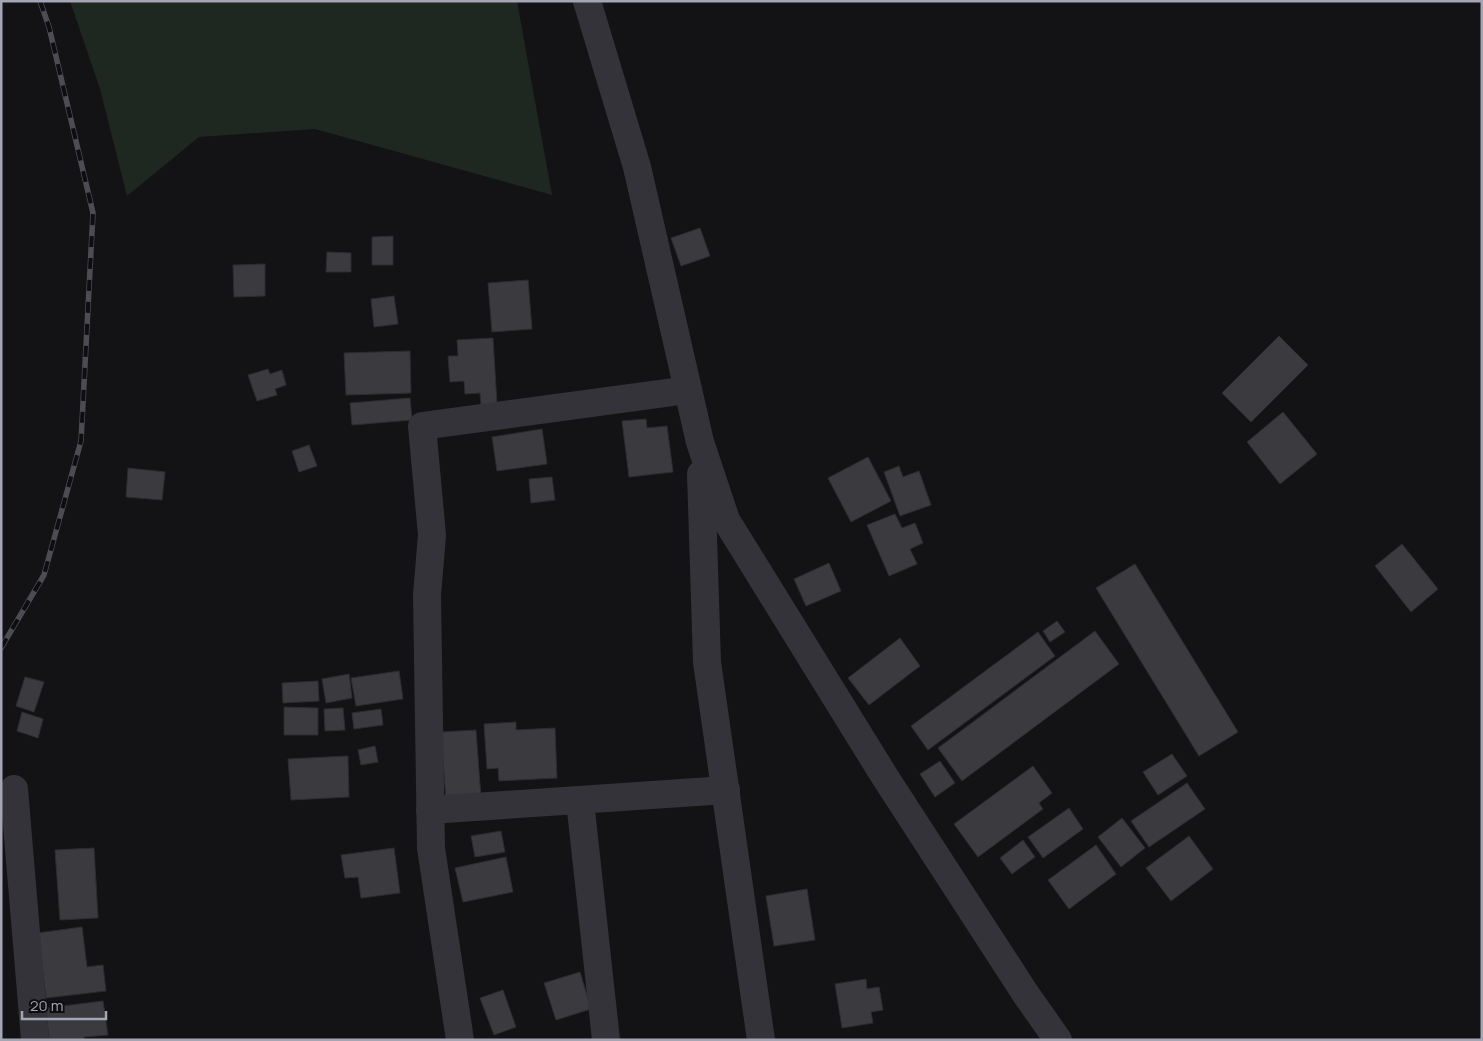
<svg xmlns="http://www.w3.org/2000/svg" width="1483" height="1041" viewBox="0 0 1483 1041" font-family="Manrope,sans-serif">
	<rect width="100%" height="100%" fill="#131214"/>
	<!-- green -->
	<polygon fill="#1f2721" points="70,1 517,1 552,195 315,129 199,137 127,196 100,89"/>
	<!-- building -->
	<g fill="#3a3a3f" stroke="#2d2c30">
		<polygon points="700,228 710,256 681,266 671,238"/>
		<polygon points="393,236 393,265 372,265 372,237"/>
		<polygon points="327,252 351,253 351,272 326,272"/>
		<polygon points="265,264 265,296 234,297 233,265"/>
		<polygon points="528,280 532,329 492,332 488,283"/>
		<polygon points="394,296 398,324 374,327 371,299"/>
		<polygon points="1279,336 1308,365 1251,422 1222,393"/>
		<polygon points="493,338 497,404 481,405 480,393 465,394 464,381 450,382 448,356 458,356 457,340"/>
		<polygon points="410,351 411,393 346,395 344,353"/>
		<polygon points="268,369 270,374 282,370 286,385 275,389 277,395 257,401 248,375"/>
		<polygon points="410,398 412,420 352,425 350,403"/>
		<polygon points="1283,412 1317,454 1280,484 1247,442"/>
		<polygon points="646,419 647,428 667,426 673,472 629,477 622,421"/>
		<polygon points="542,429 547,464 497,471 492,437"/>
		<polygon points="309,445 317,466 299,472 292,451"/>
		<polygon points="868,457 891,501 851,522 828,478"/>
		<polygon points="899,466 903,477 919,471 931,505 900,516 884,472"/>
		<polygon points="128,468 165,472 162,500 126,497"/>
		<polygon points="552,477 555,500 531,503 529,479"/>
		<polygon points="895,514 902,528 915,523 923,543 910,549 917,564 889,576 867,525"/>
		<polygon points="1402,544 1438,589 1411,612 1375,566"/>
		<polygon points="829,563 841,591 806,606 794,579"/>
		<polygon points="1135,564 1238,732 1199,756 1096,588"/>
		<polygon points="1057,621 1065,632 1050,642 1043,631"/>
		<polygon points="1095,631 1119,664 962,781 938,748"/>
		<polygon points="1038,632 1055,656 928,750 911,726"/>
		<polygon points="900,638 920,666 869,705 848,678"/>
		<polygon points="399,671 403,699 356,706 351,678"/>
		<polygon points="349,674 352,698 326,703 322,679"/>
		<polygon points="25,677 44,682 34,712 16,706"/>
		<polygon points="318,681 319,701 283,703 282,683"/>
		<polygon points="284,707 318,708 318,735 284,735"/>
		<polygon points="343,708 345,730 325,731 324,709"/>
		<polygon points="381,709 383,725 354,729 352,713"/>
		<polygon points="22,712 43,719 38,738 17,731"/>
		<polygon points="516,722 516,730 555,728 557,778 499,781 498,768 487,769 484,724"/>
		<polygon points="476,730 481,798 446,801 441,732"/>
		<polygon points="375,746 378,762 361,765 358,750"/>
		<polygon points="1172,754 1187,776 1158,795 1143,772"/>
		<polygon points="348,756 349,797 291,800 288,759"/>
		<polygon points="940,761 955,783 935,797 920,774"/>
		<polygon points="1033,766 1052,793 1039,803 1043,809 978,857 954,824"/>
		<polygon points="1187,783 1205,809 1149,847 1131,821"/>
		<polygon points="1069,808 1083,829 1043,858 1028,837"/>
		<polygon points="1122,818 1145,848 1121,867 1098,837"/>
		<polygon points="501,831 505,852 475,857 471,836"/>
		<polygon points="1189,836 1213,869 1171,901 1146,868"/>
		<polygon points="1023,840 1035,857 1012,874 1000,858"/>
		<polygon points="1096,845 1116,874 1069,909 1048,880"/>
		<polygon points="94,848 98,918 60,920 55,850"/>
		<polygon points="394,848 400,893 361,898 358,877 345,878 341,855"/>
		<polygon points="506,857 513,892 463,902 455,868"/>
		<polygon points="807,889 815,940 774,946 766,896"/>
		<polygon points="82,927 87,967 103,965 106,991 46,998 38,933"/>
		<polygon points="580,972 591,1009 556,1020 544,983"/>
		<polygon points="866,979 867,989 879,987 883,1010 871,1012 873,1023 842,1028 835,984"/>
		<polygon points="503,990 516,1027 494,1035 480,998"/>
		<polygon points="103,1001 108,1035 84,1037 84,1040 49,1040 46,1008"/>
	</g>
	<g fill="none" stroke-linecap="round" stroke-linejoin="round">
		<!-- minor -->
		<g stroke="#343339" stroke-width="28">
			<polyline points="587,1 637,167 700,442 726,520 885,777 1025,993 1058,1040"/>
			<polyline points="701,474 707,662 761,1040"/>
			<polyline points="14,789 35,1040"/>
			<polyline points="580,801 606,1040"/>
			<polyline points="430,810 726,790"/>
			<polyline points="460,1040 431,848 427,595 432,535 422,426 688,390"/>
		</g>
		<!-- rail casing -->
		<g stroke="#4c4d54" stroke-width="5.5">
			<polyline id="rail" points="1,648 44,575 81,441 93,213 49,27 40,1"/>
		</g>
		<!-- rail -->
		<use href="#rail" stroke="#0e0d0f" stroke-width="4" stroke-dasharray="11" stroke-linecap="butt"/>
	</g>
	<!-- border -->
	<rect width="1483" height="1041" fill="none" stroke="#a4a6b5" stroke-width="5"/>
	<!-- scale -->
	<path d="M22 1011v8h84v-8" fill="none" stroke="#a4a6b5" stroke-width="2.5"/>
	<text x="30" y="1011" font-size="15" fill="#a4a6b5" stroke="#0e0d0f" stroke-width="4" paint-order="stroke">20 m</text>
</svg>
